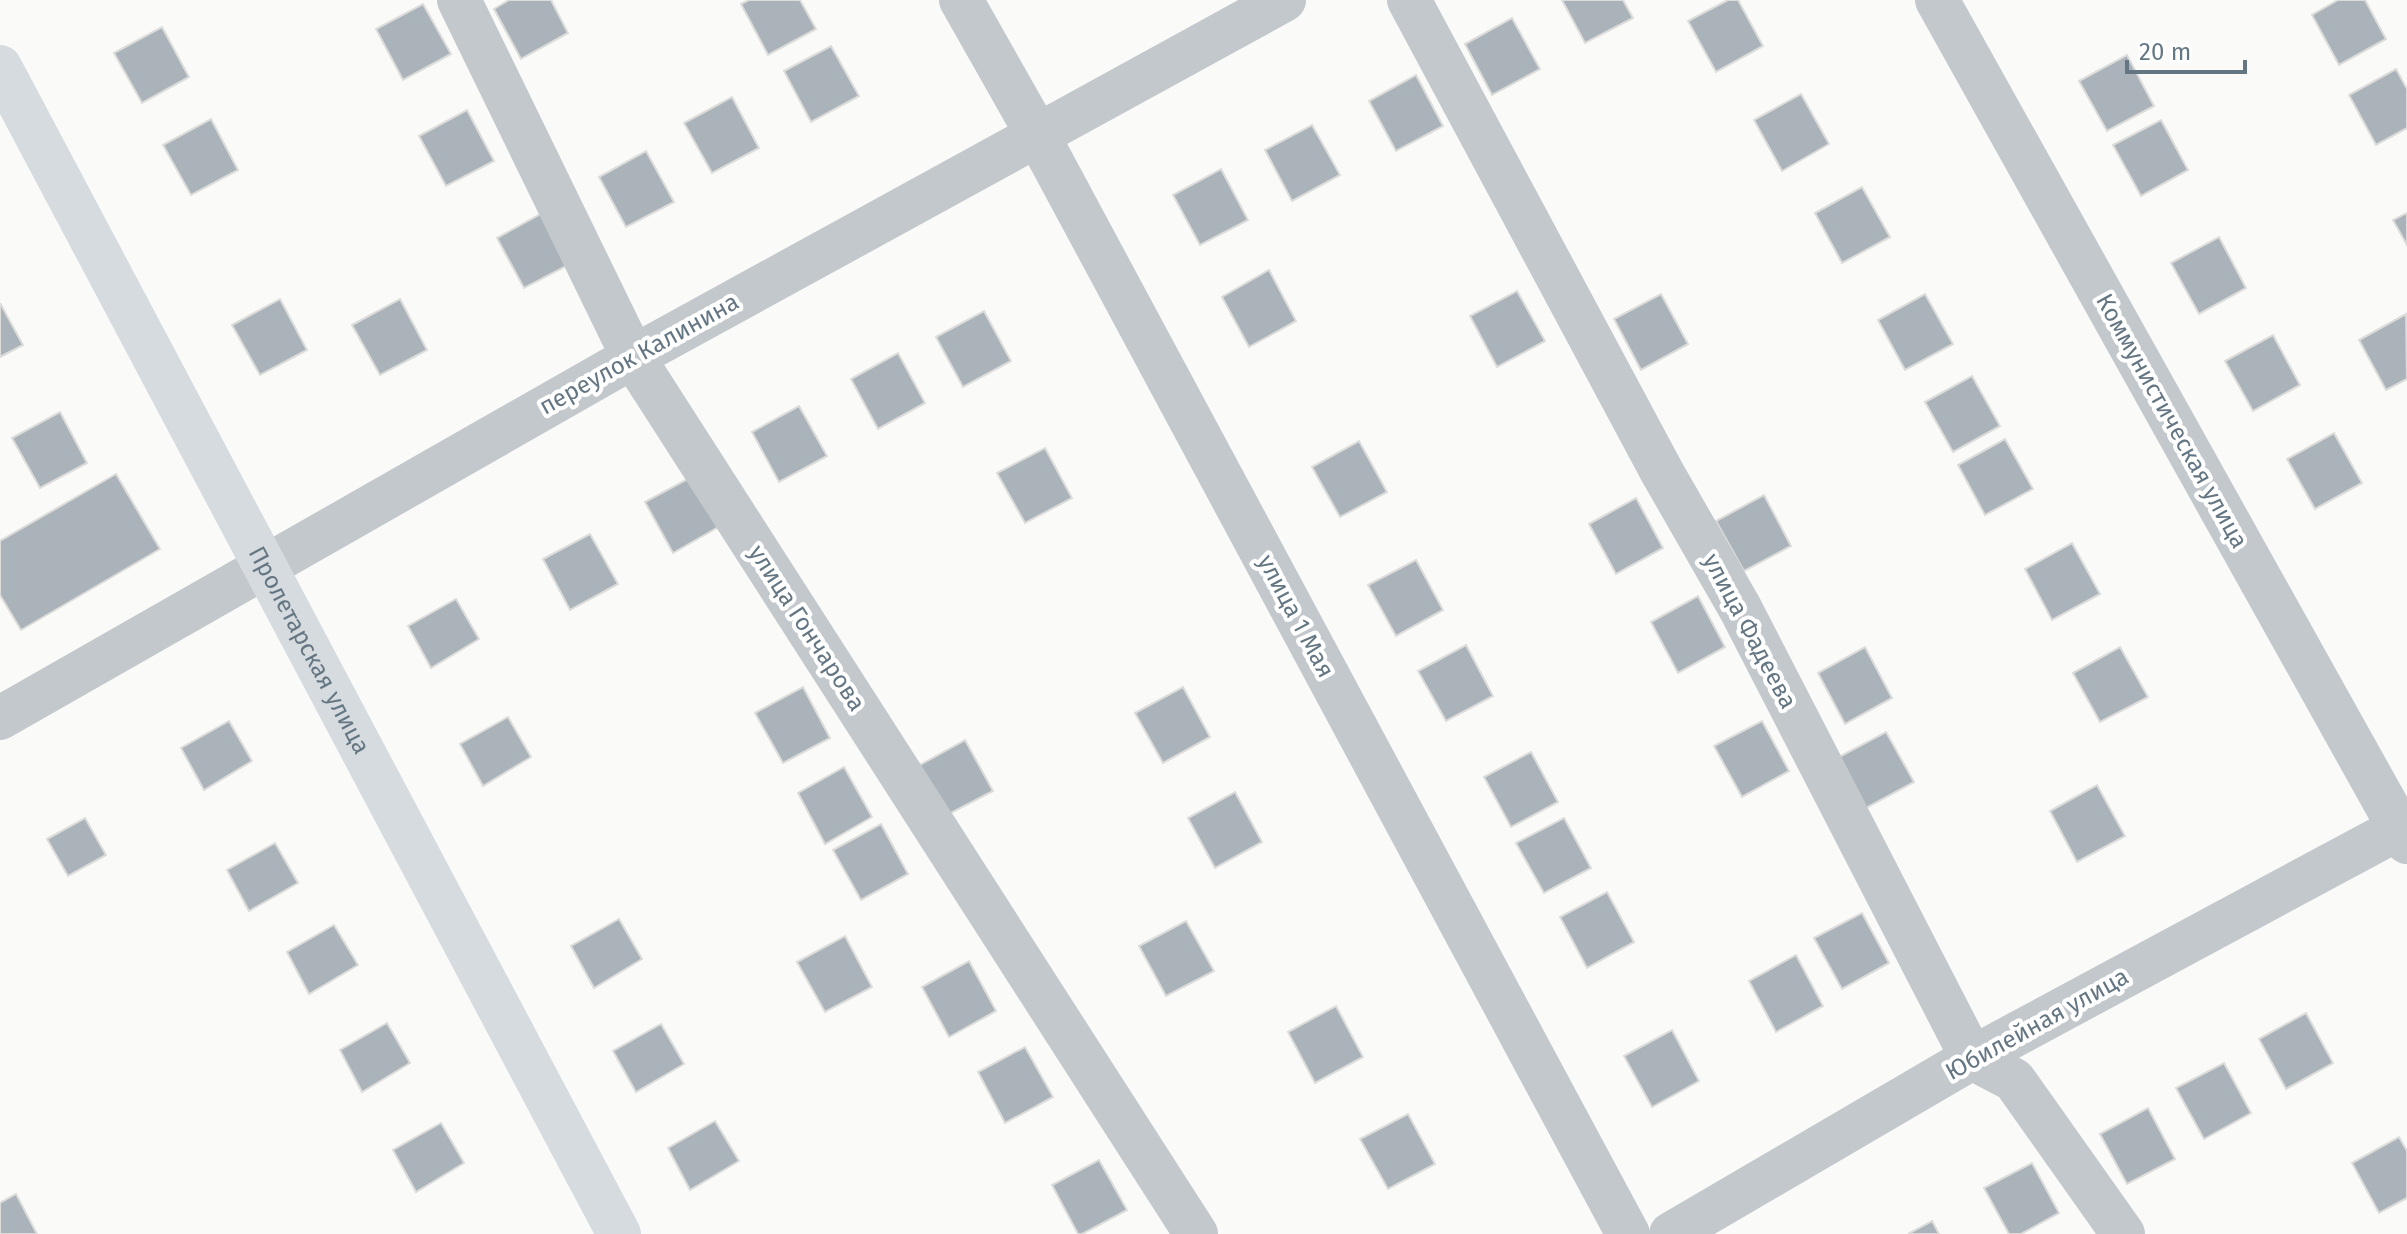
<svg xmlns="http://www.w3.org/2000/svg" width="2407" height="1234" viewBox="0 0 2407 1234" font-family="'Fira Sans',sans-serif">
	<rect width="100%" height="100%" fill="#fafaf8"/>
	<!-- building -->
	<g fill="#aab3b9" stroke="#dcdcda" stroke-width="2">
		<polygon points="509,0 551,0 568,33 521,59 494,9"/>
		<polygon points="749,0 800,0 816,29 768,55 741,4"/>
		<polygon points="1562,0 1623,0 1633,18 1585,43"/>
		<polygon points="1728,0 1738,0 1763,46 1716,72 1688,21"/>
		<polygon points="2338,0 2365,0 2386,39 2339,65 2312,15"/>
		<polygon points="423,4 451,54 403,80 376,29"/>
		<polygon points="1512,18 1540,69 1492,95 1465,44"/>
		<polygon points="162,27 189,77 142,103 114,53"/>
		<polygon points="831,46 859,96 811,122 784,71"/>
		<polygon points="2127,55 2154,106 2107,131 2079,81"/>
		<polygon points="2396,69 2407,89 2407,128 2376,145 2349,95"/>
		<polygon points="1416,75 1443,126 1396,151 1369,101"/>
		<polygon points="1801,94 1829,144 1782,171 1754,120"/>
		<polygon points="732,97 759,148 712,173 684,123"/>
		<polygon points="467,110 494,161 446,186 419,136"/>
		<polygon points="211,119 238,170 191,195 163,145"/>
		<polygon points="2161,120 2188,170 2141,196 2113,145"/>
		<polygon points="1312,125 1340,175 1292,201 1265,150"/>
		<polygon points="646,151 674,202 626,227 599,177"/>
		<polygon points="1221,169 1248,220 1200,245 1173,195"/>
		<polygon points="1862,187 1890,237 1842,263 1815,213"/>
		<polygon points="544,212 572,263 524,288 497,238"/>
		<polygon points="2407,213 2407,245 2393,220"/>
		<polygon points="2219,237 2246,288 2199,314 2171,263"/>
		<polygon points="1269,270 1296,321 1249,347 1222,297"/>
		<polygon points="1517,291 1545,341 1497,367 1470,316"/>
		<polygon points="1661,294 1688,344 1641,370 1614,319"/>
		<polygon points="1925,294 1953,344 1905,370 1878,320"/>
		<polygon points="280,299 307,350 260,375 232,325"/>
		<polygon points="400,299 427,350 380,375 352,325"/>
		<polygon points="0,303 23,345 0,357"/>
		<polygon points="984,311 1011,361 963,387 936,337"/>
		<polygon points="2406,314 2407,379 2386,390 2359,340"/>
		<polygon points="2273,335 2300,385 2253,411 2225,361"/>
		<polygon points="898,353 925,403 878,429 851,379"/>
		<polygon points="1972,376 2000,426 1953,452 1925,402"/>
		<polygon points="799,406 827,456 779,482 752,432"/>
		<polygon points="60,412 87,463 40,488 12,438"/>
		<polygon points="2334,433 2362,483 2315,509 2287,459"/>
		<polygon points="2005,439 2033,489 1985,515 1958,465"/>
		<polygon points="1359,441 1387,492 1340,517 1312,467"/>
		<polygon points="1045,448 1072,498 1025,523 997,473"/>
		<polygon points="116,474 160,549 21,630 0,595 0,541"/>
		<polygon points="693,476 720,526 673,553 645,502"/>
		<polygon points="1764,495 1791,546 1744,571 1716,521"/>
		<polygon points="1636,498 1663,548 1616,574 1589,524"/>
		<polygon points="590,534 618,584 570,610 543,559"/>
		<polygon points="2072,543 2100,594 2052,620 2025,569"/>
		<polygon points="1416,560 1443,610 1396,636 1368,585"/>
		<polygon points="1698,596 1725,647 1678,673 1651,622"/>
		<polygon points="456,599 479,639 431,668 408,626"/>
		<polygon points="1466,645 1493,696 1446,721 1418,671"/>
		<polygon points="1865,647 1892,698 1845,724 1818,673"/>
		<polygon points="2120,647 2148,697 2100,722 2073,673"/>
		<polygon points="803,687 830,738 783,763 755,713"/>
		<polygon points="1183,687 1210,737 1163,763 1135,713"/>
		<polygon points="508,717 531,757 483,786 460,744"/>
		<polygon points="229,721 252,761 204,790 181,748"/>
		<polygon points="1762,721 1789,771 1742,797 1714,746"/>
		<polygon points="1886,732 1914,782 1866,808 1839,757"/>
		<polygon points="965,740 993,791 945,816 918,766"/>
		<polygon points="1531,752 1558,802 1511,827 1484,777"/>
		<polygon points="844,767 872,817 825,844 798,793"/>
		<polygon points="2097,785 2125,836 2077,862 2050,811"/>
		<polygon points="1235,792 1262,842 1215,868 1188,818"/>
		<polygon points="85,818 106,855 68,876 47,839"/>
		<polygon points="1564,818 1591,868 1544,893 1516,843"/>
		<polygon points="881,824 908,874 861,900 833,850"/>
		<polygon points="275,843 298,883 249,911 227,870"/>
		<polygon points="1607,892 1634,942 1587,968 1560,917"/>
		<polygon points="1862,913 1889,963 1842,989 1814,938"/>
		<polygon points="619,919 642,959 594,988 571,946"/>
		<polygon points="1186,921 1214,971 1166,996 1139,946"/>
		<polygon points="334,925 358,965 309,994 287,952"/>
		<polygon points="845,936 872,987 825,1012 797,962"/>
		<polygon points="1796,955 1823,1006 1776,1032 1749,981"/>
		<polygon points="969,961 996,1011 949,1037 922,987"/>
		<polygon points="1336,1006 1363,1057 1315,1083 1288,1032"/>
		<polygon points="2306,1013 2333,1063 2286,1089 2259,1039"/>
		<polygon points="387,1023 410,1063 362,1092 340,1050"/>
		<polygon points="661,1024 684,1064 636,1092 613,1051"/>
		<polygon points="1672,1030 1699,1081 1652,1107 1624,1056"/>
		<polygon points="1025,1047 1053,1097 1005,1123 978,1072"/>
		<polygon points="2224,1063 2251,1113 2204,1139 2176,1088"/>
		<polygon points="2148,1108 2175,1159 2127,1184 2100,1134"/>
		<polygon points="1408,1114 1435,1164 1388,1189 1360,1139"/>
		<polygon points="715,1121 739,1161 690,1190 668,1148"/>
		<polygon points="441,1123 464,1163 416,1192 393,1150"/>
		<polygon points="2399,1137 2407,1151 2407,1198 2379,1213 2352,1163"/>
		<polygon points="1099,1160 1127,1210 1082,1234 1078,1234 1052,1185"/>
		<polygon points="2032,1163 2059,1213 2021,1234 2009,1234 1984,1188"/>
		<polygon points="16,1194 37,1234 0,1234 0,1203"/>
		<polygon points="1932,1221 1939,1234 1908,1234"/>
	</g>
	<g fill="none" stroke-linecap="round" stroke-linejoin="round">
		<!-- minor -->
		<g stroke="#c3c8cc" stroke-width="44">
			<polyline points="459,0 633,357 1196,1234"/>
			<polyline points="961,0 1038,136 1628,1234"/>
			<polyline points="1409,0 1662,472 1740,608 1972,1058 2014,1080 2123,1234"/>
			<polyline points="1937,0 2407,842"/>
			<polyline points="0,718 633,357 1284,0"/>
			<polyline points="1671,1234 1972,1058 2407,824"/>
		</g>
		<!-- secondary -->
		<path stroke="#d6dbdf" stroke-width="44" id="s1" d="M0,67L619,1234"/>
	</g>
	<g text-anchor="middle" stroke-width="8" stroke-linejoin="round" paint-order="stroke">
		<!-- street labels -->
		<g font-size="24" fill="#657683" stroke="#fff">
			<text transform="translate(639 354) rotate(-29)" y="8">переулок Калинина</text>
			<text transform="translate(2172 421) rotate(61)" y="8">Коммунистическая улица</text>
			<text transform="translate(1296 616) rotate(62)" y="8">улица 1 Мая</text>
			<text transform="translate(807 628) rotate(57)" y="8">улица Гончарова</text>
			<text transform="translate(1750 631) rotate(62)" y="8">улица Фадеева</text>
			<text dy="8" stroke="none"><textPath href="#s1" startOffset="660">Пролетарская улица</textPath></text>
			<text transform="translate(2037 1024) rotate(-29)" y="8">Юбилейная улица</text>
		</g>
	</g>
	<!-- scale -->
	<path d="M2127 60v12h118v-12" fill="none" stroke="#657683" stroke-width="4"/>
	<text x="2139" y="60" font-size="24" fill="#657683" stroke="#ffffff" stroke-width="6" paint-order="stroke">20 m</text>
</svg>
